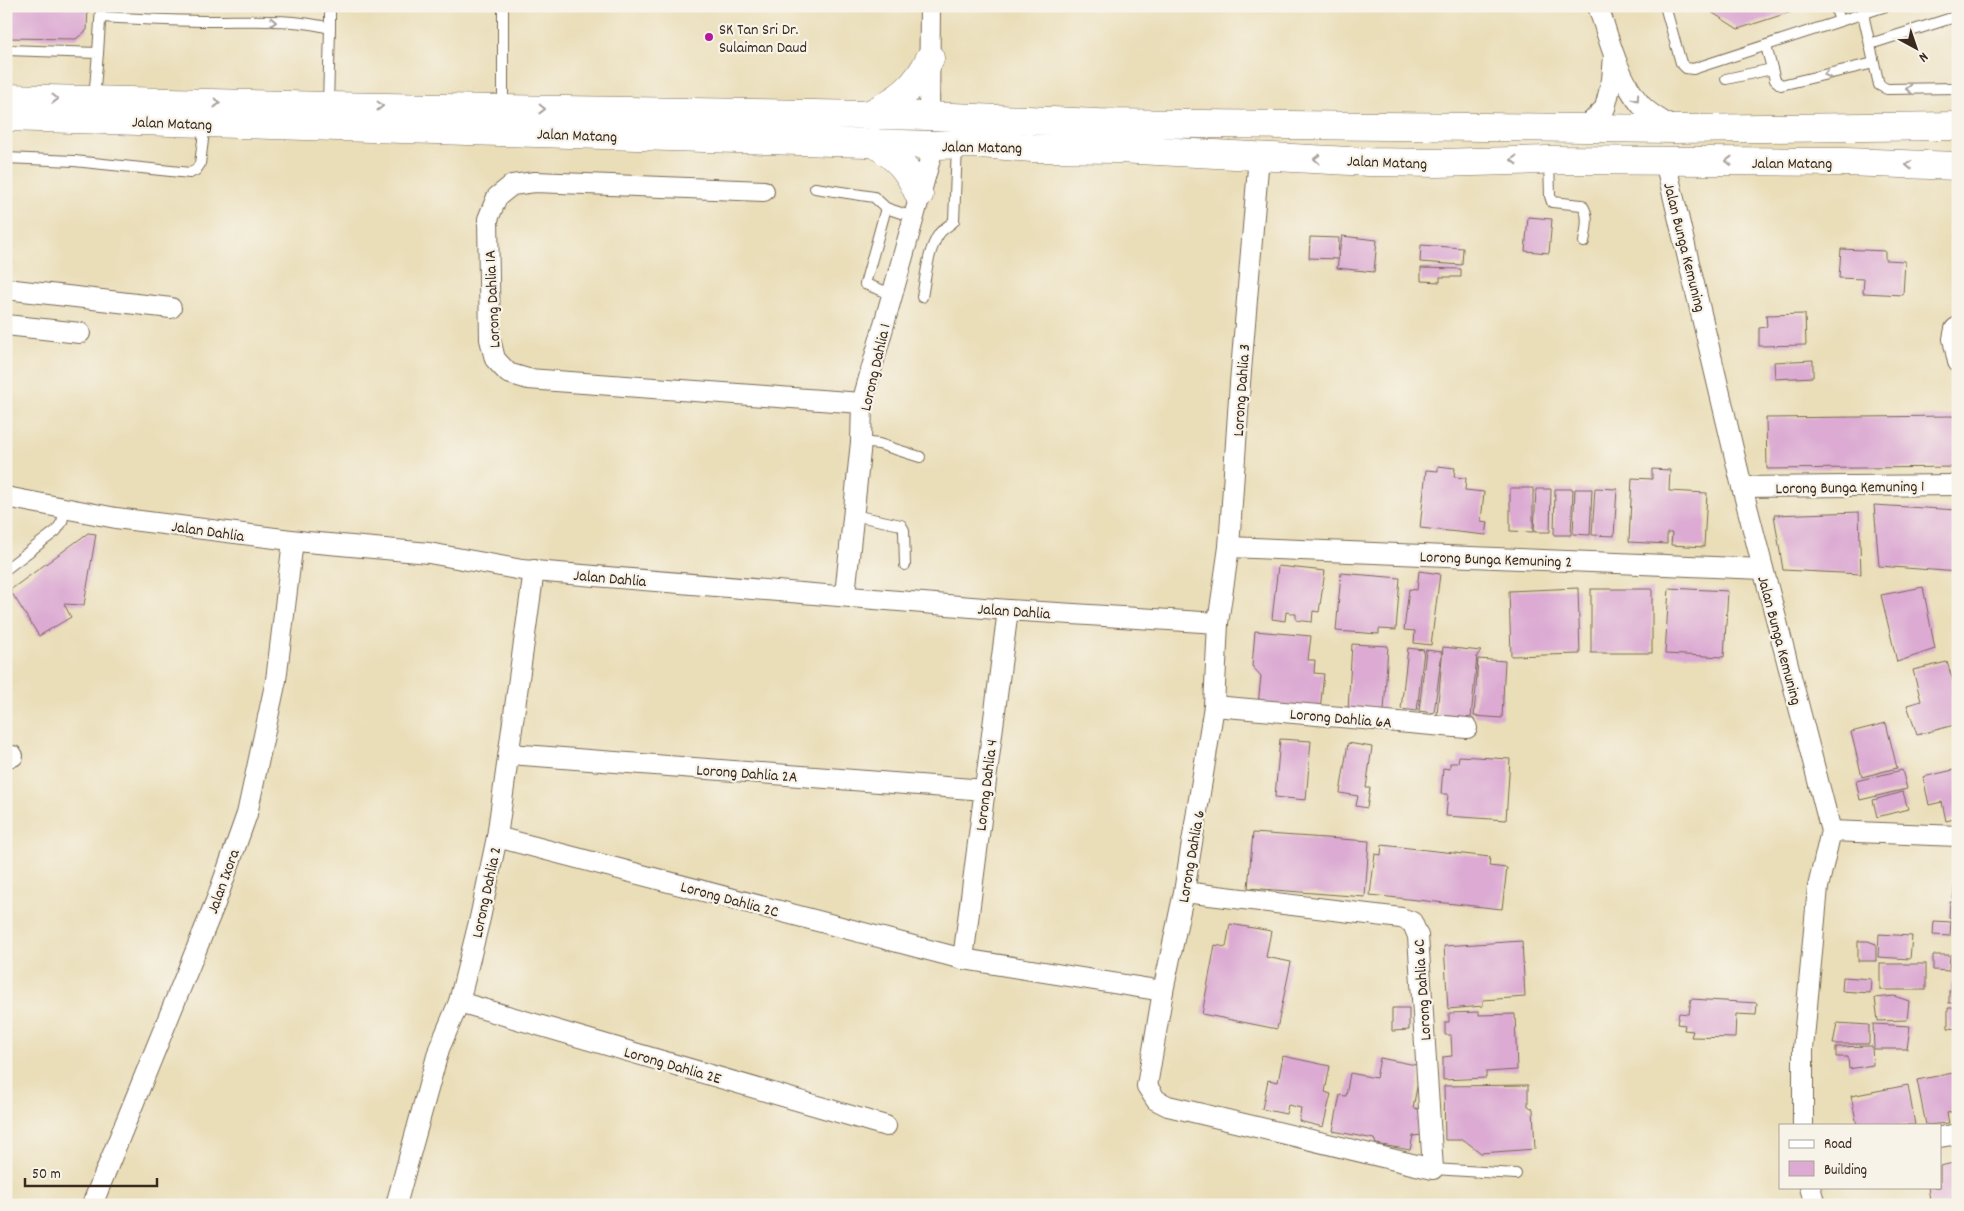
<svg xmlns="http://www.w3.org/2000/svg" width="1964" height="1211" viewBox="0 0 1964 1211" font-family="Dekko,sans-serif">
	<rect width="100%" height="100%" fill="#f7f3e8"/>
	<filter id="ink" filterUnits="userSpaceOnUse"><feTurbulence type="fractalNoise" baseFrequency=".02" numOctaves="2"/><feDisplacementMap in="SourceGraphic" scale="10" xChannelSelector="R" yChannelSelector="G"/><feConvolveMatrix kernelMatrix="1 2 1 2 8 2 1 2 1" color-interpolation-filters="sRGB"/></filter>
	<filter id="wash" filterUnits="userSpaceOnUse"><feTurbulence type="fractalNoise" baseFrequency=".0096" numOctaves="4" result="noise"/><feDisplacementMap in="SourceGraphic" scale="20" xChannelSelector="R" yChannelSelector="G"/><feGaussianBlur stdDeviation="1.12" result="paint"/><feColorMatrix in="noise" values="0 0 0 0 0 0 0 0 0 0 0 0 0 0 0 0 0 1.4 0 .05"/><feComposite in="paint" operator="in"/></filter>
	<g filter="url(#wash)">
		<rect width="100%" height="100%" fill="#eadeb9"/>
		<g id="blocks">
			<!-- building -->
			<g fill="#dcaad3">
				<polygon points="6,6 88,6 87,30 76,39 6,38"/>
				<polygon points="1702,6 1806,6 1806,7 1738,29"/>
				<polygon points="1528,217 1552,219 1549,253 1525,251"/>
				<polygon points="1342,236 1377,240 1374,272 1337,268"/>
				<polygon points="1310,237 1339,238 1338,259 1309,258"/>
				<polygon points="1421,245 1463,248 1462,265 1420,262"/>
				<polygon points="1841,249 1885,251 1885,260 1905,261 1903,295 1863,293 1864,279 1839,278"/>
				<polygon points="1421,268 1461,269 1461,277 1440,277 1440,282 1421,281"/>
				<polygon points="1805,314 1806,345 1759,346 1759,328 1767,327 1766,315"/>
				<polygon points="1813,360 1813,377 1775,379 1774,362"/>
				<polygon points="1953,416 1958,426 1958,467 1767,469 1766,418"/>
				<polygon points="1438,466 1455,468 1454,477 1466,478 1465,490 1484,492 1481,521 1488,522 1486,535 1420,528 1426,470 1438,471"/>
				<polygon points="1652,469 1670,470 1669,491 1707,493 1704,547 1671,545 1672,533 1667,533 1667,544 1629,542 1632,478 1652,479"/>
				<polygon points="1510,488 1533,488 1533,532 1510,531"/>
				<polygon points="1595,488 1617,489 1614,536 1592,535"/>
				<polygon points="1536,489 1551,489 1550,532 1534,532"/>
				<polygon points="1555,489 1573,489 1571,535 1554,535"/>
				<polygon points="1575,489 1592,489 1590,535 1573,534"/>
				<polygon points="1874,505 1958,510 1958,572 1879,566"/>
				<polygon points="1859,512 1861,574 1783,570 1774,515"/>
				<polygon points="88,533 96,534 84,605 64,604 71,617 39,636 10,590"/>
				<polygon points="1278,566 1325,571 1319,612 1313,611 1312,622 1296,620 1296,614 1286,612 1285,621 1272,619"/>
				<polygon points="1419,571 1440,574 1431,645 1414,643 1415,631 1404,630 1409,589 1417,590"/>
				<polygon points="1341,573 1400,578 1396,630 1379,629 1379,634 1336,631"/>
				<polygon points="1923,587 1935,649 1897,662 1881,595"/>
				<polygon points="1578,588 1580,654 1511,656 1509,591"/>
				<polygon points="1669,588 1728,591 1724,657 1665,654"/>
				<rect x="1591" y="589" width="61" height="64"/>
				<polygon points="1255,631 1311,636 1308,660 1315,660 1314,673 1324,674 1320,710 1258,705 1261,676 1252,666"/>
				<polygon points="1352,644 1388,646 1384,712 1348,710"/>
				<polygon points="1443,647 1481,651 1477,656 1471,718 1437,715"/>
				<polygon points="1408,648 1424,650 1417,711 1401,709"/>
				<polygon points="1426,650 1442,652 1434,713 1419,711"/>
				<polygon points="1478,659 1505,661 1502,718 1474,716"/>
				<polygon points="1947,662 1958,697 1958,724 1917,735 1907,705 1921,701 1913,670"/>
				<polygon points="1886,723 1897,768 1862,777 1851,732"/>
				<polygon points="1280,739 1311,741 1306,800 1275,797"/>
				<polygon points="1348,743 1372,747 1366,788 1370,788 1367,808 1356,806 1358,796 1340,793"/>
				<polygon points="1459,756 1510,759 1506,820 1446,816 1448,794 1441,794 1443,768 1450,769 1450,763 1458,763"/>
				<polygon points="1958,769 1958,818 1946,821 1942,802 1929,805 1923,777"/>
				<polygon points="1902,770 1907,789 1860,800 1856,781"/>
				<polygon points="1903,792 1908,809 1877,817 1873,800"/>
				<polygon points="1253,833 1369,841 1365,897 1248,888"/>
				<polygon points="1382,845 1490,857 1489,866 1507,868 1502,909 1370,895 1375,854 1381,855"/>
				<polygon points="1955,880 1958,880 1958,899 1953,899"/>
				<polygon points="1950,902 1958,902 1958,919 1949,918"/>
				<polygon points="1934,921 1951,922 1950,936 1933,935"/>
				<polygon points="1230,924 1271,931 1266,957 1291,962 1277,1029 1202,1014 1215,945 1226,947"/>
				<polygon points="1879,934 1912,936 1910,959 1878,957"/>
				<polygon points="1522,941 1525,997 1483,1000 1483,1006 1448,1009 1444,946"/>
				<polygon points="1858,941 1868,941 1876,944 1876,961 1858,961"/>
				<polygon points="1952,954 1958,954 1958,969 1951,969"/>
				<polygon points="1933,955 1950,955 1949,971 1933,970"/>
				<rect x="1880" y="964" width="46" height="26"/>
				<polygon points="1952,973 1958,973 1958,989 1951,989"/>
				<polygon points="1843,977 1871,979 1870,993 1842,991"/>
				<rect x="1949" y="991" width="9" height="12"/>
				<polygon points="1894,996 1909,1001 1907,1020 1878,1021 1875,998"/>
				<polygon points="1691,999 1757,1003 1756,1015 1736,1014 1735,1038 1691,1037 1693,1031 1684,1030 1685,1025 1677,1024 1679,1013 1689,1014"/>
				<polygon points="1392,1008 1409,1008 1409,1030 1392,1031"/>
				<polygon points="1948,1008 1958,1008 1958,1029 1948,1028"/>
				<polygon points="1479,1012 1479,1015 1515,1014 1517,1070 1486,1072 1486,1078 1443,1080 1443,1057 1452,1056 1451,1035 1445,1035 1445,1022 1449,1022 1449,1013"/>
				<polygon points="1837,1023 1869,1025 1869,1044 1833,1044"/>
				<polygon points="1873,1024 1910,1026 1907,1049 1874,1049"/>
				<polygon points="1872,1046 1873,1065 1849,1069 1848,1057 1836,1057 1836,1047"/>
				<polygon points="1283,1056 1330,1066 1325,1092 1331,1094 1323,1127 1299,1121 1301,1108 1288,1105 1286,1114 1262,1109 1268,1080 1278,1082"/>
				<polygon points="1380,1058 1421,1066 1413,1108 1419,1109 1422,1135 1413,1136 1410,1150 1376,1144 1374,1139 1333,1131 1340,1095 1346,1096 1350,1073 1376,1078"/>
				<polygon points="1958,1072 1958,1111 1947,1113 1949,1123 1926,1125 1917,1080"/>
				<polygon points="1528,1085 1528,1106 1533,1109 1535,1149 1481,1153 1464,1140 1445,1140 1444,1086"/>
				<polygon points="1908,1085 1915,1125 1857,1125 1851,1096"/>
				<polygon points="1958,1162 1958,1205 1931,1205 1928,1187 1940,1187 1940,1166"/>
			</g>
		</g>
	</g>
	<g filter="url(#ink)">
		<use href="#blocks" fill-opacity="0" stroke="#786954" stroke-width="1"/>
		<g fill="none" stroke-linecap="round" stroke-linejoin="round">
			<!-- service casing -->
			<g stroke="#786954" stroke-width="12">
				<g id="service">
					<polyline points="330,6 330,28"/>
					<polyline points="1665,6 1681,63 1686,68 1693,69 1886,6"/>
					<polyline points="1835,6 1840,21"/>
					<polyline points="1863,14 1879,85 1887,89 1958,88"/>
					<path d="M101,17C138,19 175,21 212,21C251,21 293,18 330,28L328,105"/>
					<polyline points="1870,44 1958,16"/>
					<polyline points="1766,46 1775,80 1781,85 1874,63"/>
					<polyline points="6,50 98,53 94,99"/>
					<polyline points="98,53 101,6"/>
					<polyline points="1726,79 1772,69"/>
					<polyline points="503,107 503,6"/>
					<polyline points="6,158 74,161 190,173 196,170 200,164 205,124"/>
					<path d="M1549,161L1550,196L1552,202L1582,205C1590,215 1586,230 1584,242"/>
					<polyline points="815,188 874,197 886,208 913,217"/>
					<polyline points="886,208 865,284 892,294"/>
					<path d="M922,297C926,277 927,252 939,234C942,229 949,226 954,221L957,146"/>
					<polyline points="861,442 879,444 920,457"/>
					<polyline points="853,515 901,525 904,530 905,565"/>
					<polyline points="6,569 56,531 62,522 65,508"/>
					<polyline points="1433,1169 1516,1174"/>
				</g>
			</g>
			<!-- minor casing -->
			<g stroke="#786954" stroke-width="22">
				<g id="minor">
					<path d="M1598,6C1609,39 1618,78 1641,105C1650,115 1665,122 1675,129"/>
					<polyline points="929,116 930,6"/>
					<polyline points="1584,129 1605,108 1612,80 1614,56"/>
					<polyline points="1665,161 1742,487 1831,831 1818,887 1803,1049 1803,1125"/>
					<polyline points="764,191 535,182 512,185 497,197 488,219 490,339 495,359 508,373 528,379 862,403"/>
					<polyline points="6,289 171,308"/>
					<polyline points="6,325 80,333"/>
					<polyline points="1958,327 1955,329 1953,339 1958,362"/>
					<polyline points="1742,487 1958,485"/>
					<polyline points="6,497 116,518 307,542 429,553 522,570 1008,610 1218,623"/>
					<polyline points="1229,547 1763,569"/>
					<polyline points="845,595 861,442 862,403 934,145"/>
					<polyline points="1214,706 1467,728"/>
					<polyline points="510,754 985,790"/>
					<polyline points="6,756 13,756"/>
					<polyline points="1831,831 1958,836"/>
					<polyline points="497,837 963,959 1163,991"/>
					<polyline points="1184,892 1401,918 1412,922 1418,936 1433,1169 1168,1106 1156,1100 1147,1086 1163,991 1184,892 1214,706 1218,623 1229,547 1240,383 1259,156"/>
					<polyline points="963,959 1008,610"/>
					<polyline points="459,1002 886,1126"/>
					<polyline points="1940,1137 1958,1134"/>
					<polyline points="1810,1187 1815,1205"/>
					<polyline points="92,1205 216,901 247,814 276,680 293,541"/>
					<polyline points="396,1205 439,1049 459,1002 480,918 497,837 534,570"/>
				</g>
			</g>
			<!-- primary casing -->
			<g stroke="#786954" stroke-width="29">
				<g id="primary">
					<polyline points="6,98 328,106 929,116 1099,123 1675,129 1958,126"/>
					<path d="M870,114C899,99 916,88 930,58"/>
					<polyline points="6,117 934,145 980,144 1032,148 1118,149 1369,162 1437,163 1549,160 1845,162 1958,166"/>
					<path d="M873,142C897,158 908,168 919,195"/>
				</g>
			</g>
			<!-- service -->
			<use href="#service" stroke="#fff" stroke-width="10"/>
			<!-- minor -->
			<use href="#minor" stroke="#fff" stroke-width="20"/>
			<!-- primary -->
			<use href="#primary" stroke="#fff" stroke-width="28"/>
		</g>
		<!-- one-way arrows -->
		<defs><path id="oneway-chevron" d="M-2-3.5L2.5 0L-2 3.5" fill="none" stroke-width="1.6" stroke-linecap="round" stroke-linejoin="round" transform="scale(1.25)"/></defs>
		<g stroke="#a79f9a">
			<use href="#oneway-chevron" transform="translate(273 22) rotate(3)"/>
			<use href="#oneway-chevron" transform="translate(1827 74) rotate(167)"/>
			<use href="#oneway-chevron" transform="translate(1909 89) rotate(179)"/>
			<use href="#oneway-chevron" transform="translate(1636 98) rotate(55)"/>
			<use href="#oneway-chevron" transform="translate(55 99) rotate(1)"/>
			<use href="#oneway-chevron" transform="translate(217 103) rotate(1)"/>
			<use href="#oneway-chevron" transform="translate(380 106) rotate(1)"/>
			<use href="#oneway-chevron" transform="translate(542 109) rotate(1)"/>
			<use href="#oneway-chevron" transform="translate(1317 159) rotate(-177)"/>
			<use href="#oneway-chevron" transform="translate(1514 160) rotate(179)"/>
			<use href="#oneway-chevron" transform="translate(1729 161) rotate(-180)"/>
			<use href="#oneway-chevron" transform="translate(1909 165) rotate(-178)"/>
		</g>
	</g>
	<!-- markers -->
	<circle fill="#b5179e" stroke="#f7f3e8" stroke-width="2" cx="709" cy="37" r="5"/>
	<g text-anchor="middle" stroke-width="4.5" stroke-linejoin="round" paint-order="stroke">
		<!-- poi labels -->
		<g font-size="16" fill="#3b2a1e" stroke="#f7f3e8" text-anchor="start">
			<text x="719" y="34">SK Tan Sri Dr.<tspan x="719" dy="18">Sulaiman Daud</tspan></text>
		</g>
		<!-- street labels -->
		<g font-size="16" fill="#3b2a1e" stroke="#f7f3e8">
			<text transform="translate(172 122) rotate(2)" y="6">Jalan Matang</text>
			<text transform="translate(577 134) rotate(2)" y="6">Jalan Matang</text>
			<text transform="translate(982 146) rotate(1)" y="6">Jalan Matang</text>
			<text transform="translate(1387 161) rotate(2)" y="6">Jalan Matang</text>
			<text x="1792" y="168">Jalan Matang</text>
			<text transform="translate(1686 247) rotate(76)" y="6">Jalan Bunga Kemuning</text>
			<text transform="translate(491 299) rotate(-93)" y="6">Lorong Dahlia 1A</text>
			<text transform="translate(874 367) rotate(-77)" y="6">Lorong Dahlia 1</text>
			<text transform="translate(1240 390) rotate(-86)" y="6">Lorong Dahlia 3</text>
			<text transform="translate(1850 486) rotate(-1)" y="6">Lorong Bunga Kemuning 1</text>
			<text transform="translate(208 530) rotate(8)" y="6">Jalan Dahlia</text>
			<text transform="translate(1496 558) rotate(2)" y="6">Lorong Bunga Kemuning 2</text>
			<text transform="translate(610 577) rotate(5)" y="6">Jalan Dahlia</text>
			<text transform="translate(1014 610) rotate(4)" y="6">Jalan Dahlia</text>
			<text transform="translate(1781 640) rotate(75)" y="6">Jalan Bunga Kemuning</text>
			<text transform="translate(1341 717) rotate(5)" y="6">Lorong Dahlia 6A</text>
			<text transform="translate(747 772) rotate(4)" y="6">Lorong Dahlia 2A</text>
			<text transform="translate(985 785) rotate(-83)" y="6">Lorong Dahlia 4</text>
			<text transform="translate(1190 856) rotate(-80)" y="6">Lorong Dahlia 6</text>
			<text transform="translate(222 881) rotate(-70)" y="6">Jalan Ixora</text>
			<text transform="translate(485 892) rotate(-78)" y="6">Lorong Dahlia 2</text>
			<text transform="translate(730 898) rotate(15)" y="6">Lorong Dahlia 2C</text>
			<text transform="translate(1421 990) rotate(-94)" y="6">Lorong Dahlia 6C</text>
			<text transform="translate(673 1064) rotate(16)" y="6">Lorong Dahlia 2E</text>
		</g>
	</g>
	<!-- margin -->
	<rect width="1964" height="1211" fill="none" stroke="#f7f3e8" stroke-width="25"/>
	<!-- legend -->
	<rect x="1779" y="1124" width="162" height="65" fill="#f7f3e8" stroke="#aca397"/>
	<rect x="1789" y="1140" width="25" height="8" fill="#ffffff" stroke="#aca397"/>
	<text x="1824" y="1148" font-size="15" fill="#3b2a1e">Road</text>
	<rect x="1789" y="1161" width="25" height="15" fill="#dcaad3" stroke="#aca397"/>
	<text x="1824" y="1174" font-size="15" fill="#3b2a1e">Building</text>
	<!-- north arrow -->
	<g transform="translate(1916 48) rotate(140)" stroke="#f7f3e8" stroke-width="4" paint-order="stroke">
	<path d="M0-4L9 19L0 12L-9 19Z" fill="#3b2a1e"/>
	<text y="-8" font-size="14" font-weight="bold" text-anchor="middle" fill="#3b2a1e">N</text>
	</g>
	<!-- scale -->
	<path d="M25 1178v8h132v-8" fill="none" stroke="#3b2a1e" stroke-width="2.5"/>
	<text x="32" y="1178" font-size="15" fill="#3b2a1e" stroke="#f7f3e8" stroke-width="4" paint-order="stroke">50 m</text>
</svg>
